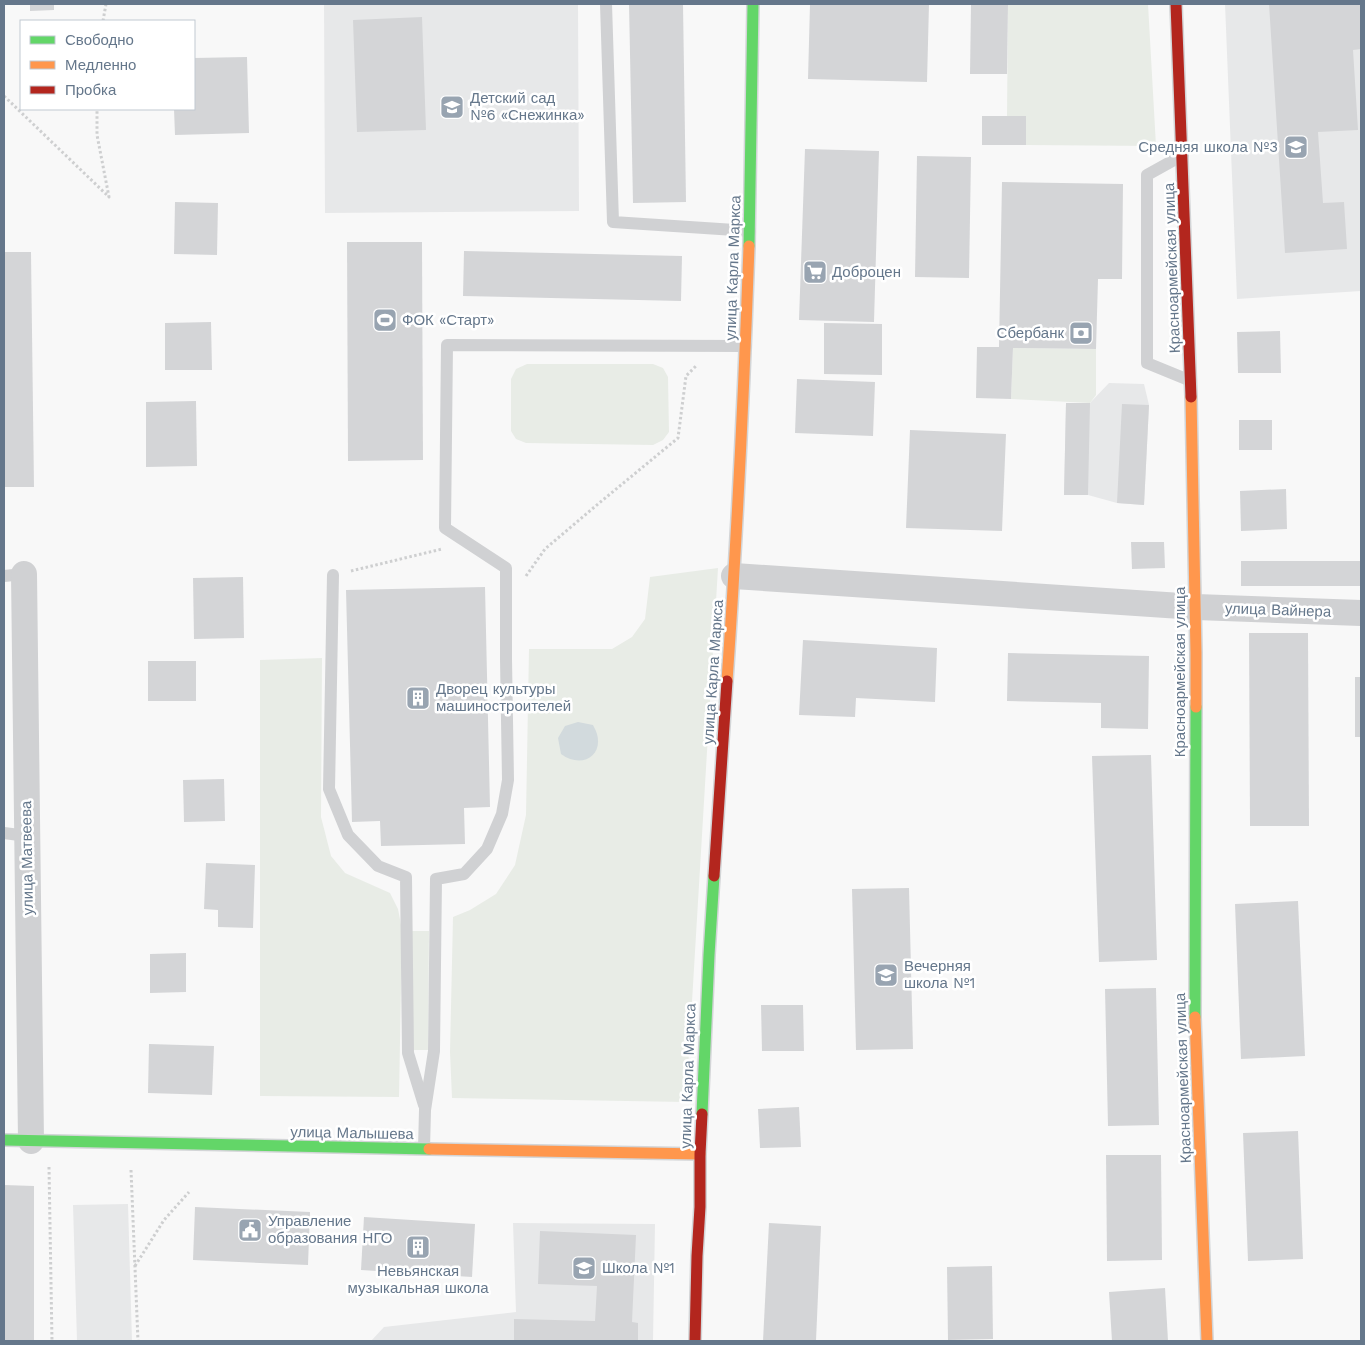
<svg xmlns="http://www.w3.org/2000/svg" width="1365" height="1345" viewBox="0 0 1365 1345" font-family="'Work Sans',sans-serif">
	<rect width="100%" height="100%" fill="#f8f8f8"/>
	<!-- built -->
	<g fill="#e7e8e9">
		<polygon points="324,4 578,4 579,211 325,213"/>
		<polygon points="1225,4 1361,4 1361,291 1237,299"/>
		<polygon points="1109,383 1144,384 1149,405 1144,505 1117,503 1088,495 1064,495 1066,403 1090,403"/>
		<polygon points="128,1204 132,1341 77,1341 73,1205"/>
		<polygon points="513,1223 655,1224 653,1341 371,1341 384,1327 516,1312"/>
	</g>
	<!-- green -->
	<g fill="#e8ece6">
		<polygon points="1008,4 1148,4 1156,146 1026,145 1026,117 1007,116"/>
		<polygon points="1013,348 1096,349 1096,395 1090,403 1011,399"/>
		<polygon points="527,364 653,364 663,368 668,377 669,432 663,440 653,445 526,443 516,439 511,431 511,379 516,369"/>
		<polygon points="718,568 686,1102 452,1098 450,1052 453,917 470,910 496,894 515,865 526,815 529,649 612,649 632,637 645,619 650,577"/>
		<polygon points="322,658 321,817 331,856 345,873 390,893 398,909 402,930 399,1097 260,1096 260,660"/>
		<polygon points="412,931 429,931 428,1050 412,1050"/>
	</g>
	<!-- water -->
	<path fill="#d2dadd" d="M578,722L593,725C609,752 584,771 561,754L558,738L565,726Z"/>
	<!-- building -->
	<g fill="#d4d5d7">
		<polygon points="30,4 54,4 54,10 30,11"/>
		<polygon points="629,4 683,4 686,202 633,203"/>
		<polygon points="810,4 929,4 927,82 808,79"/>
		<polygon points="971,4 1008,4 1007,74 970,74"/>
		<polygon points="1269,4 1361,4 1361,49 1353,50 1358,130 1318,132 1323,203 1344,202 1347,249 1285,253"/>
		<polygon points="422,17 426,130 357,132 353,20"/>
		<polygon points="247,57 249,133 175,135 174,109 194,109 194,58"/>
		<rect x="982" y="116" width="44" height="29"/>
		<polygon points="805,149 879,151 874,322 799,320"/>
		<polygon points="917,156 971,157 969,278 915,277"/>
		<polygon points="1002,182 1123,184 1122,279 1098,279 1096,349 1013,348 1011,399 976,398 977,347 999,347"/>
		<polygon points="175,202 218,203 217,255 174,254"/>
		<polygon points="347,242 422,242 423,460 348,461"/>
		<polygon points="464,251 682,256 681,301 463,296"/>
		<polygon points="4,252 31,252 34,487 4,487"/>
		<polygon points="211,322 212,370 165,370 165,323"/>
		<polygon points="824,323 882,324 882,375 824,374"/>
		<polygon points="1280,331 1281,373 1238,373 1237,332"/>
		<polygon points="797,379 875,382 873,436 795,433"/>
		<polygon points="196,401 197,466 146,467 146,402"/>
		<polygon points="1066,403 1090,403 1088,495 1064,495"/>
		<polygon points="1122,404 1149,405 1144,505 1117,503"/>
		<rect x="1239" y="420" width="33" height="30"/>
		<polygon points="910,430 1006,434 1002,531 906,528"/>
		<polygon points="1286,489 1287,529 1241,531 1240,491"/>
		<polygon points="1131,542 1164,542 1165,568 1132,569"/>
		<rect x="1241" y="561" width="120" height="25"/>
		<polygon points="243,577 244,638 194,639 193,578"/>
		<polygon points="485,587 490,807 464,808 465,844 381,846 380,821 352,822 346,590"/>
		<polygon points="1249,633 1308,633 1309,826 1250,826"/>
		<polygon points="803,640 937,648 935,702 856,698 855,717 799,715"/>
		<polygon points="1008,653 1149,656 1148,729 1101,728 1101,703 1007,701"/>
		<rect x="148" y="661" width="48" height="40"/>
		<rect x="1355" y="677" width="6" height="60"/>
		<polygon points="1151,755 1157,960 1099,962 1092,756"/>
		<polygon points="224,779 225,821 184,822 183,780"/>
		<polygon points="206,863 255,865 253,928 218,927 218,910 204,909"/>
		<polygon points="909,888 913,1049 856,1050 852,889"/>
		<polygon points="1298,901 1305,1056 1241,1059 1235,904"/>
		<polygon points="186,953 186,992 150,993 150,954"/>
		<polygon points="1156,988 1159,1125 1108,1126 1105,989"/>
		<polygon points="761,1005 803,1005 804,1051 762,1051"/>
		<polygon points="149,1044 214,1046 212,1095 148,1093"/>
		<polygon points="799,1107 801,1147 760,1148 758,1109"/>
		<polygon points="1298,1131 1303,1259 1248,1261 1243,1133"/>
		<polygon points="1106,1155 1161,1155 1162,1260 1107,1261"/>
		<polygon points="4,1185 34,1186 34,1341 4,1341"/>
		<polygon points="195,1207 310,1212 308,1265 193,1260"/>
		<polygon points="364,1217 475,1224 472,1277 361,1270"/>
		<polygon points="769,1223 821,1226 816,1341 763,1341"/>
		<polygon points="540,1231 636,1235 632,1322 638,1323 638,1341 514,1341 514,1319 595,1321 597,1286 538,1284"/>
		<polygon points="992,1266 993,1339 948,1340 947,1267"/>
		<polygon points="1165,1288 1168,1341 1112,1341 1109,1292"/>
	</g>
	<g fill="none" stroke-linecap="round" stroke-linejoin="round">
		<!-- fast casing -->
		<g stroke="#d3d5d7" stroke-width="14">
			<g id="fast">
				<polyline points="749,246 753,4"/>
				<polyline points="1195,1017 1196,707"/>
				<polyline points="702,1114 709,955 714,876"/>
				<polyline points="4,1140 429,1149"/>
			</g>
		</g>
		<!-- slow casing -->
		<g stroke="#d3d5d7" stroke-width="14">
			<g id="slow">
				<polyline points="1191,397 1196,653 1196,707"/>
				<path d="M727,681C737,536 744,391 749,246"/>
				<polyline points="1195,1017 1207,1341"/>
				<polyline points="429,1149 700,1154"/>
			</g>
		</g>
		<!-- jam casing -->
		<g stroke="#d3d5d7" stroke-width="14">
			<g id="jam">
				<polyline points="1176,4 1191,397"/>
				<polyline points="714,876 727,681"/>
				<polyline points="695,1341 697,1256 700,1207 700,1154 702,1114"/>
			</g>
		</g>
		<!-- path -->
		<g stroke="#cecfd0" stroke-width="3" stroke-dasharray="2.5 2.5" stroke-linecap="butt">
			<polyline points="103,21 106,4"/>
			<polyline points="4,96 109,197 97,135 97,109"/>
			<polyline points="351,571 442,549"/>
			<polyline points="526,576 545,549 598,504 678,438 686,376 697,365"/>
			<polyline points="49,1167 52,1341"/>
			<polyline points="131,1170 138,1341"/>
			<polyline points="135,1266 164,1220 189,1192"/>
		</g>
		<!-- lane -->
		<g stroke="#d0d1d3" stroke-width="12">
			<polyline points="606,4 613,222 750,231"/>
			<polyline points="1183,155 1147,175 1147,363 1191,381"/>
			<polyline points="333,575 329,789 348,835 378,866 406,877 408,1053 424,1105"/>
			<polyline points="4,576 24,574"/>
			<polyline points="4,833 27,836"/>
			<polyline points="424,1149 425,1110 434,1051 436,879 464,874 487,849 502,814 508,780 506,659 506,568 445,528 447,345 746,346"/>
		</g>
		<!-- street -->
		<g stroke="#d0d1d3" stroke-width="26">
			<polyline points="24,574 31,1141"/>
			<polyline points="734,576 1196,607 1361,613"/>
		</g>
		<!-- fast -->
		<use href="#fast" stroke="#63d668" stroke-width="11"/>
		<!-- slow -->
		<use href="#slow" stroke="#ff974d" stroke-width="11"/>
		<!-- jam -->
		<use href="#jam" stroke="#b3261e" stroke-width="11"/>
	</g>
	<!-- icons -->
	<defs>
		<g id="school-square" transform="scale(1.25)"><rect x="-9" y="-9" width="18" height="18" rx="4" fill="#98a4b1" stroke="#fff"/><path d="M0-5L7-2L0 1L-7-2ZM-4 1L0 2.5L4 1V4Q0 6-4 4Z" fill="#fff"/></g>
		<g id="supermarket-square" transform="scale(1.25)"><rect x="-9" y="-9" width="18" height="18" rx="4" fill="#98a4b1" stroke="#fff"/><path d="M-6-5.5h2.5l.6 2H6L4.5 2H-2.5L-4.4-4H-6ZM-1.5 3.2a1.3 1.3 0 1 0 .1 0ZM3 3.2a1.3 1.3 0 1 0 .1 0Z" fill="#fff"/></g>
		<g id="stadium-square" transform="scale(1.25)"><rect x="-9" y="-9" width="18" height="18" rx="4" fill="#98a4b1" stroke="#fff"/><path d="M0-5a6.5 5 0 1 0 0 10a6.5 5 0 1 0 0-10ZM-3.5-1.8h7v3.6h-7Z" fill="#fff"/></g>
		<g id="bank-square" transform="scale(1.25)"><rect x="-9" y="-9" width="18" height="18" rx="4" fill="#98a4b1" stroke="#fff"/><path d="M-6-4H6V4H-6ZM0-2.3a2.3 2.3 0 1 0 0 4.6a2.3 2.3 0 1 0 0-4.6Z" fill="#fff"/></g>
		<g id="building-square" transform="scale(1.25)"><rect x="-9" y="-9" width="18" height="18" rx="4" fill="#98a4b1" stroke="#fff"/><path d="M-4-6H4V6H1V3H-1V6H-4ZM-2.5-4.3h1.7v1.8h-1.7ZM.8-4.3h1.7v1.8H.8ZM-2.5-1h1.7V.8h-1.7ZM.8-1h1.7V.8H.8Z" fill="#fff"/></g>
		<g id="civic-square" transform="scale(1.25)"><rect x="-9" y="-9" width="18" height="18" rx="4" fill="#98a4b1" stroke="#fff"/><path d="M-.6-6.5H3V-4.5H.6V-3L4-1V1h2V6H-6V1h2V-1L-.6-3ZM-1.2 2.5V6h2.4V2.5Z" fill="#fff"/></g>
	</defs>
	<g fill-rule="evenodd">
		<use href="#school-square" x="452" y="107"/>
		<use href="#school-square" x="1296" y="147"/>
		<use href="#supermarket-square" x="815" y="272"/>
		<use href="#stadium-square" x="385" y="320"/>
		<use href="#bank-square" x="1081" y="333"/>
		<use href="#building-square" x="418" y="698"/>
		<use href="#school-square" x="886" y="975"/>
		<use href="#civic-square" x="250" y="1230"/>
		<use href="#building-square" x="418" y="1247"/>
		<use href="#school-square" x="584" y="1268"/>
	</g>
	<g text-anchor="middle" stroke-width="5" stroke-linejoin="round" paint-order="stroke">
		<!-- poi labels -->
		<g font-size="15" fill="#65778b" stroke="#fff" text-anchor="start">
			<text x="470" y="103">Детский сад<tspan x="470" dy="17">№6 «Снежинка»</tspan></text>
			<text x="1278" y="152" text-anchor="end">Средняя школа №3</text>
			<text x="832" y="277">Доброцен</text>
			<text x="402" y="325">ФОК «Старт»</text>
			<text x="1064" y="338" text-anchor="end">Сбербанк</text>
			<text x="436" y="694">Дворец культуры<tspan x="436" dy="17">машиностроителей</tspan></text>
			<text x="904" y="971">Вечерняя<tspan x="904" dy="17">школа №1</tspan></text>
			<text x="268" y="1226">Управление<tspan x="268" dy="17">образования НГО</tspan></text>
			<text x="602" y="1273">Школа №1</text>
			<text x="418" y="1276" text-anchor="middle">Невьянская<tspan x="418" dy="17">музыкальная школа</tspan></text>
		</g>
		<!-- street labels -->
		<g font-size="15" fill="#65778b" stroke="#fff">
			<text transform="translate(733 268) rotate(-88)" y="5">улица Карла Маркса</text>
			<text transform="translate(1172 268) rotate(-92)" y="5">Красноармейская улица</text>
			<text transform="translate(1278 610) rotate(2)" y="5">улица Вайнера</text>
			<text transform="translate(713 672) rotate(-86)" y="5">улица Карла Маркса</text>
			<text transform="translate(1180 672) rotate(-90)" y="5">Красноармейская улица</text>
			<text transform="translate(27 858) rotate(-91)" y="5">улица Матвеева</text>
			<text transform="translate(688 1076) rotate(-88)" y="5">улица Карла Маркса</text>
			<text transform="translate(1183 1078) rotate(-92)" y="5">Красноармейская улица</text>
			<text transform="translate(352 1133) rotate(1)" y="5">улица Малышева</text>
		</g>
	</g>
	<!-- border -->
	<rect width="1365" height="1345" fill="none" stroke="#65778b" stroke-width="10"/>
	<!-- legend -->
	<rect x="20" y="20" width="175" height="90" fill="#ffffff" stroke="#c1c9d1"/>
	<rect x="30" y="36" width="25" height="8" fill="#63d668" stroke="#c1c9d1"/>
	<text x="65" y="45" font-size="15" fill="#65778b">Свободно</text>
	<rect x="30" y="61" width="25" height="8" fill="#ff974d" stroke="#c1c9d1"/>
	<text x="65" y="70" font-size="15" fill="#65778b">Медленно</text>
	<rect x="30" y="86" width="25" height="8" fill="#b3261e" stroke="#c1c9d1"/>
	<text x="65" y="95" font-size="15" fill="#65778b">Пробка</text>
</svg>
